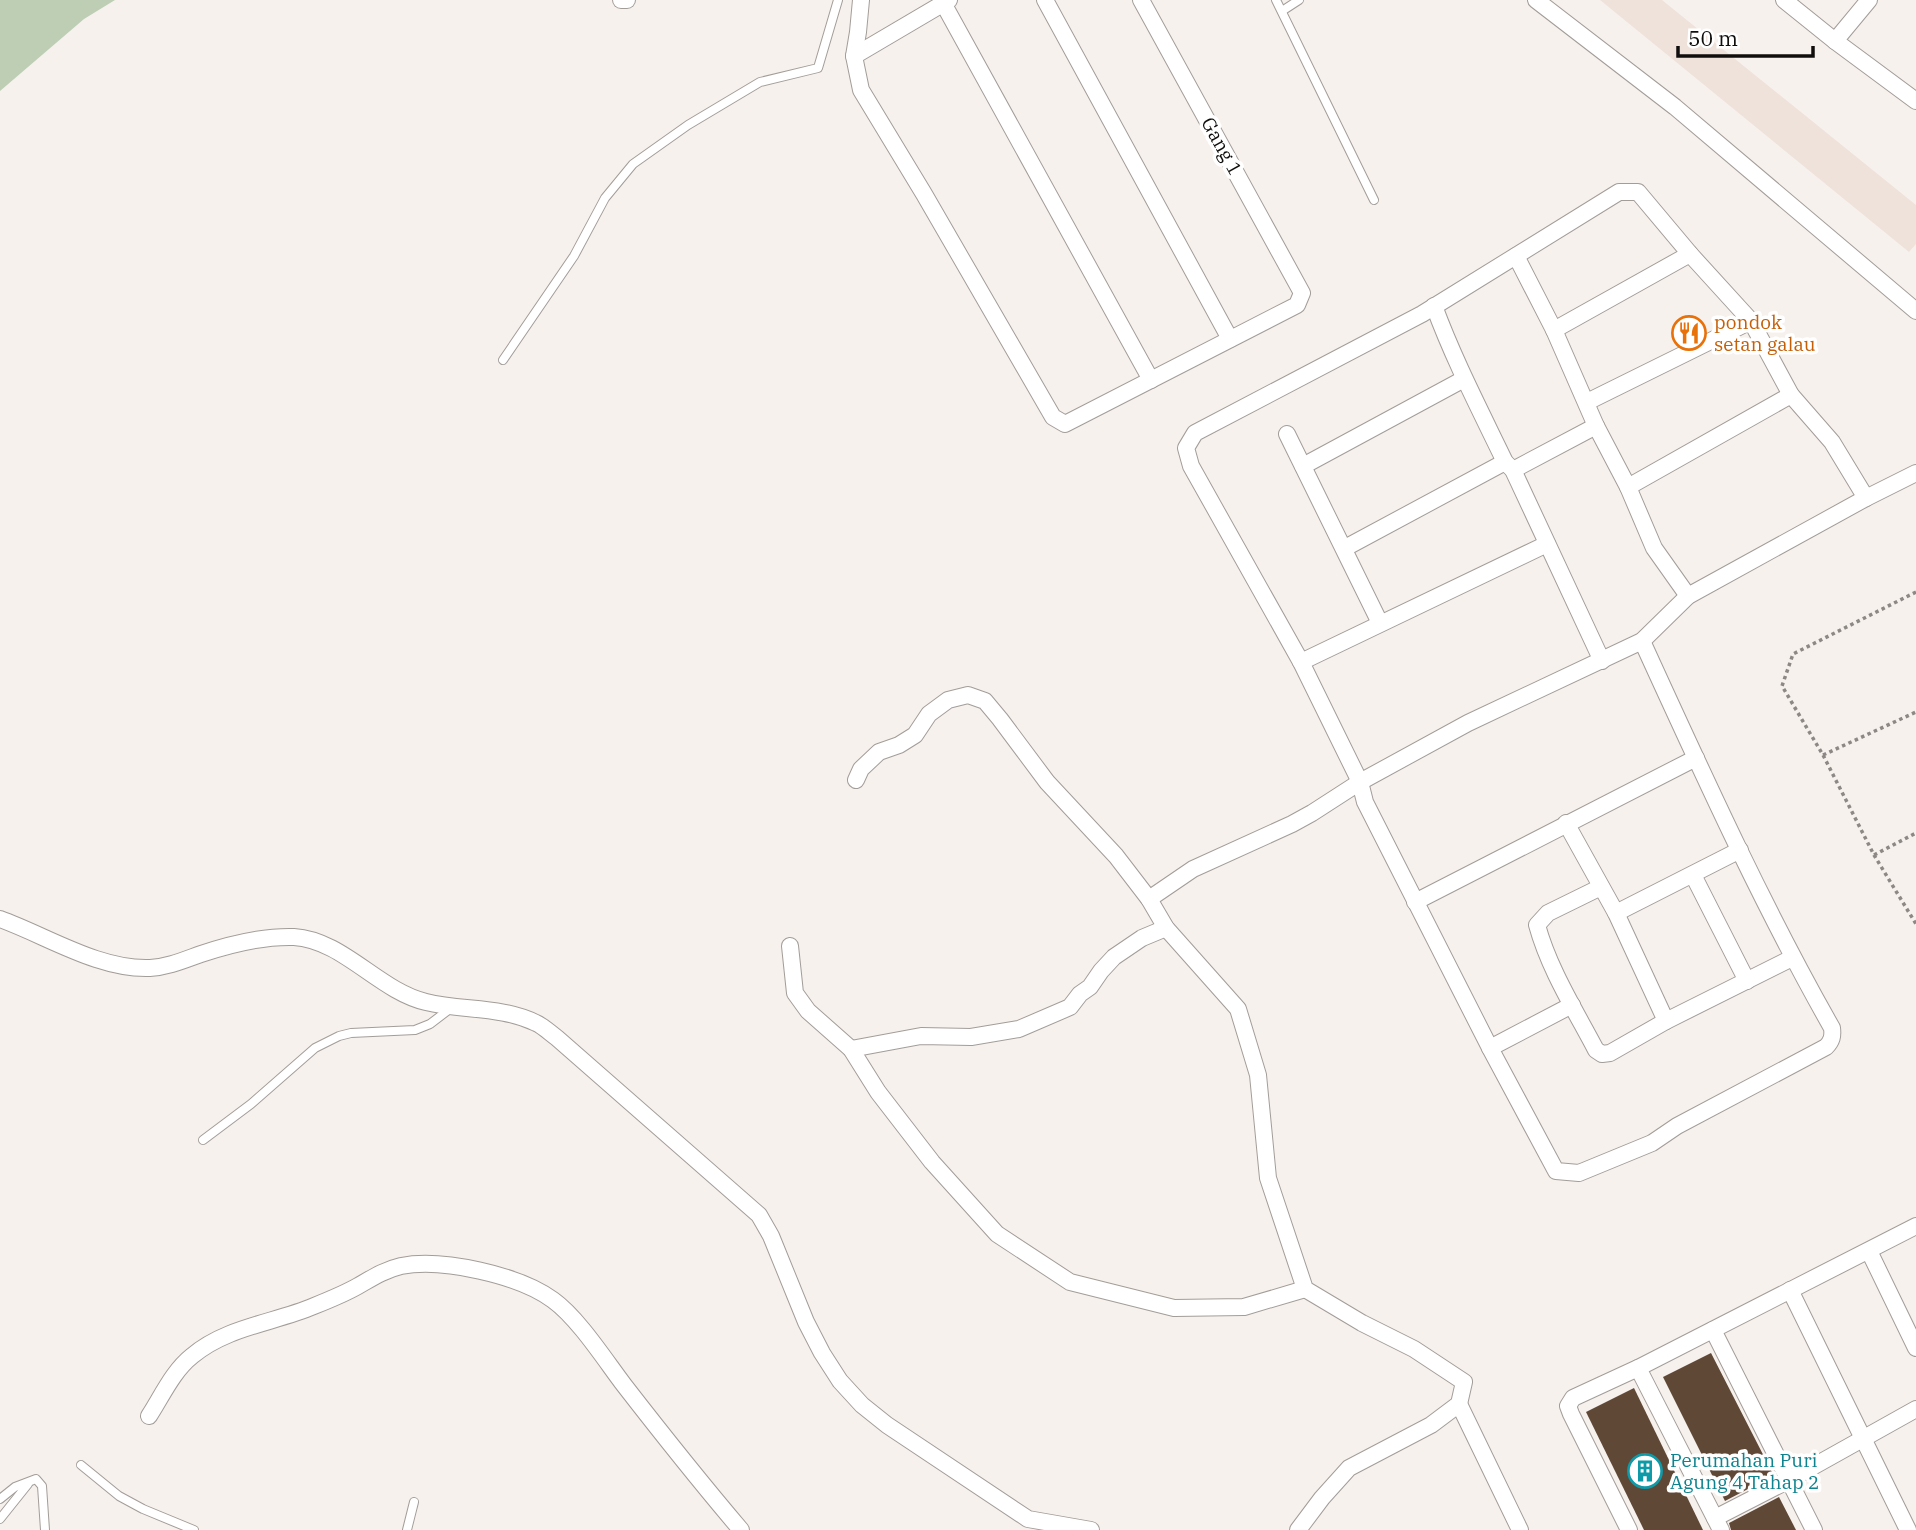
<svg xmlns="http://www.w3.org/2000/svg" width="1916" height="1530" viewBox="0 0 1916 1530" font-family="'IBM Plex Serif',serif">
	<rect width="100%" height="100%" fill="#f7f1ed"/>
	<!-- built -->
	<polygon fill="#efe2da" points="1600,0 1662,0 1916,205 1916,244 1909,252"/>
	<!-- green -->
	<polygon fill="#bdceb5" points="0,0 115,0 84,19 0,91"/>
	<!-- building -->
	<g fill="#604837">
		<polygon points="1711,1353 1773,1474 1768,1477 1769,1478 1725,1501 1663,1377"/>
		<polygon points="1634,1388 1703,1530 1644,1530 1586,1412"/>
		<polygon points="1779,1497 1796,1530 1731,1530 1729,1523"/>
	</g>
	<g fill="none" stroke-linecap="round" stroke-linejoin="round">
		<!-- service casing -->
		<g stroke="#a39d99" stroke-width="10">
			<g id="service">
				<polyline points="1276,0 1374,200"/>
				<polyline points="1282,11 1299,0"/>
				<polyline points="503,360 574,256 605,198 633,164 688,125 760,82 818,68 838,0"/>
				<polyline points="203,1140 251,1104 315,1048 339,1036 351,1033 415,1030 430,1024 451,1008"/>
				<polyline points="81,1465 119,1496 143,1509 194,1530"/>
				<polyline points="0,1499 15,1487 36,1479 42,1486 45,1530"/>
				<polyline points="0,1519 28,1484"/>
				<polyline points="407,1530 414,1502"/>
			</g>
		</g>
		<!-- minor casing -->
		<g stroke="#a39d99" stroke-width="18">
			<g id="minor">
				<polyline points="621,0 627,0"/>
				<polyline points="861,0 858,32 854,56 861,90 924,194 1053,417 1065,424 1297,305 1302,293 1141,0"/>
				<polyline points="1045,0 1230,339"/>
				<polyline points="1536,0 1675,107 1916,311"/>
				<polyline points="1784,0 1835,41 1916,101"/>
				<polyline points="943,3 1151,380"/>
				<polyline points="1835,41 1869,0"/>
				<polyline points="854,56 949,0"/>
				<polyline points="1516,256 1554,330 1596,426 1628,487 1654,548 1688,596"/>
				<path d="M1434,306C1454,360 1480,410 1505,462L1513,470L1602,661"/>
				<polyline points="1554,330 1690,254"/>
				<polyline points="1587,402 1751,321"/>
				<polyline points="1287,434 1380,623"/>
				<polyline points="1303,466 1464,379"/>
				<polyline points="1513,470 1596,426"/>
				<polyline points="1628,487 1791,395"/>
				<polyline points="1345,548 1505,462"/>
				<path d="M1642,641C1702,772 1761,903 1832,1028C1833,1036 1832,1041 1826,1047L1677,1126L1652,1143L1579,1173L1556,1171L1490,1048L1365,802L1360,782L1301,662L1191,466L1186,448L1195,433L1422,314L1619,192H1638L1690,254L1751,321L1791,395L1832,442L1866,498"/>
				<polyline points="1301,662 1547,544"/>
				<polyline points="856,780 861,769 879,752 899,745 915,735 929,714 948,700 968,695 985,701 1000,719 1047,782 1116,856 1149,899 1166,928 1238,1009 1258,1075 1268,1178 1305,1289 1362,1323 1414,1349 1464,1382 1459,1404 1431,1425 1349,1468 1322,1498 1298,1530"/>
				<polyline points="1566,823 1616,913 1666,1021"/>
				<polyline points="1693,875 1747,981"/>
				<path d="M1601,887L1548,913L1537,925C1549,969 1575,1010 1596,1050L1602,1054L1610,1053L1666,1021L1792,958"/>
				<polyline points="1149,899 1193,869 1292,824 1312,813 1360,782 1468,723 1642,641 1688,596 1866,498 1916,473"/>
				<polyline points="1415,902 1696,758"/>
				<polyline points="1616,913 1740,850"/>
				<path d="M0,919C47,936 99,970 150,968C168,967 184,960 201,954C231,944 262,936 294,937C343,940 379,991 426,1002C463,1011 501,1006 536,1023C543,1026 550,1033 557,1038L759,1215L771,1236L806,1322L822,1353L840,1381L862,1405L887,1425L1028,1519L1091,1530"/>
				<polyline points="790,946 795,993 808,1011 851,1049 878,1092 932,1162 997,1234 1070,1282 1174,1308 1244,1307 1305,1289"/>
				<polyline points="1490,1048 1572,1005"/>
				<polyline points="851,1049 921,1036 971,1037 1019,1029 1070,1007 1080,994 1090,987 1101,971 1114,957 1142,938 1166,928"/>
				<polyline points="1869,1251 1916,1348"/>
				<polyline points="1790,1290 1908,1530"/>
				<polyline points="1713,1330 1814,1530"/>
				<polyline points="1638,1368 1721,1530"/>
				<polyline points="1459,1404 1520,1530"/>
				<path d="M149,1416C162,1396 173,1371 192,1356C226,1327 274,1323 314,1306C329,1300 344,1294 358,1286C372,1278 384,1270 401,1266C442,1258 519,1275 553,1300C578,1318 605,1360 624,1385C662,1434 701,1483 741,1530"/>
				<polyline points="1715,1518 1789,1480 1916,1409"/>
				<polyline points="1629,1530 1571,1414 1568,1406 1573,1398 1638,1368 1916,1226"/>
			</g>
		</g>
		<!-- path -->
		<g stroke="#8c8885" stroke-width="3.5" stroke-dasharray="3.5 3.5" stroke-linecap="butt">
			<polyline points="1916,592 1793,654 1782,686 1823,755 1874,855 1916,924"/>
			<polyline points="1823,755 1916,712"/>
			<polyline points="1874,855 1916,833"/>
		</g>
		<!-- service -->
		<use href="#service" stroke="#fff" stroke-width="8"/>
		<!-- minor -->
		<use href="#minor" stroke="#fff" stroke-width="16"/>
	</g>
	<!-- icons -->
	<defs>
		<g id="restaurant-ring" transform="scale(1.75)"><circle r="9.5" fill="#fff" stroke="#e8710a" stroke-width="1.5"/><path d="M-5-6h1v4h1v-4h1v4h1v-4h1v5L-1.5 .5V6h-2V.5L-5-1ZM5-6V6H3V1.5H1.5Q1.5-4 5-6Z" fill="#e8710a"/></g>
		<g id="building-ring" transform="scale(1.75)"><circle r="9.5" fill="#fff" stroke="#0f9aa8" stroke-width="1.5"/><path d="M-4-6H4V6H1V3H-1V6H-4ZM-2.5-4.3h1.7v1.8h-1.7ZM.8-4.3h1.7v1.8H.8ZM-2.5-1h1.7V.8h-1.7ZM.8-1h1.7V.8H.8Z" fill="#0f9aa8"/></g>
	</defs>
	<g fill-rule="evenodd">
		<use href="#restaurant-ring" x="1689" y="333"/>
		<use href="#building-ring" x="1645" y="1471"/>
	</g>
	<g text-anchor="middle" stroke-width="7" stroke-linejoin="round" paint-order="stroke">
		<!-- street labels -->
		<g font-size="19" fill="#100e0d" stroke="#fff">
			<text transform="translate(1222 146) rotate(61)" y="7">Gang 1</text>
		</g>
		<!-- food labels -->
		<g font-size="19" fill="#c56008" stroke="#fff" text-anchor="start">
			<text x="1714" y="329">pondok<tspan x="1714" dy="22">setan galau</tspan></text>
		</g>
		<!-- culture labels -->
		<g font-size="19" fill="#0d838f" stroke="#fff" text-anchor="start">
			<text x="1670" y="1467">Perumahan Puri<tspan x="1670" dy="22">Agung 4 Tahap 2</tspan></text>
		</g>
	</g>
	<!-- scale -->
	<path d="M1678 46v10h135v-10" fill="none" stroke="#100e0d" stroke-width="3.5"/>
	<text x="1688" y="46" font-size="21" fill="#100e0d" stroke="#ffffff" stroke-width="5" paint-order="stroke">50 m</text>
</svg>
